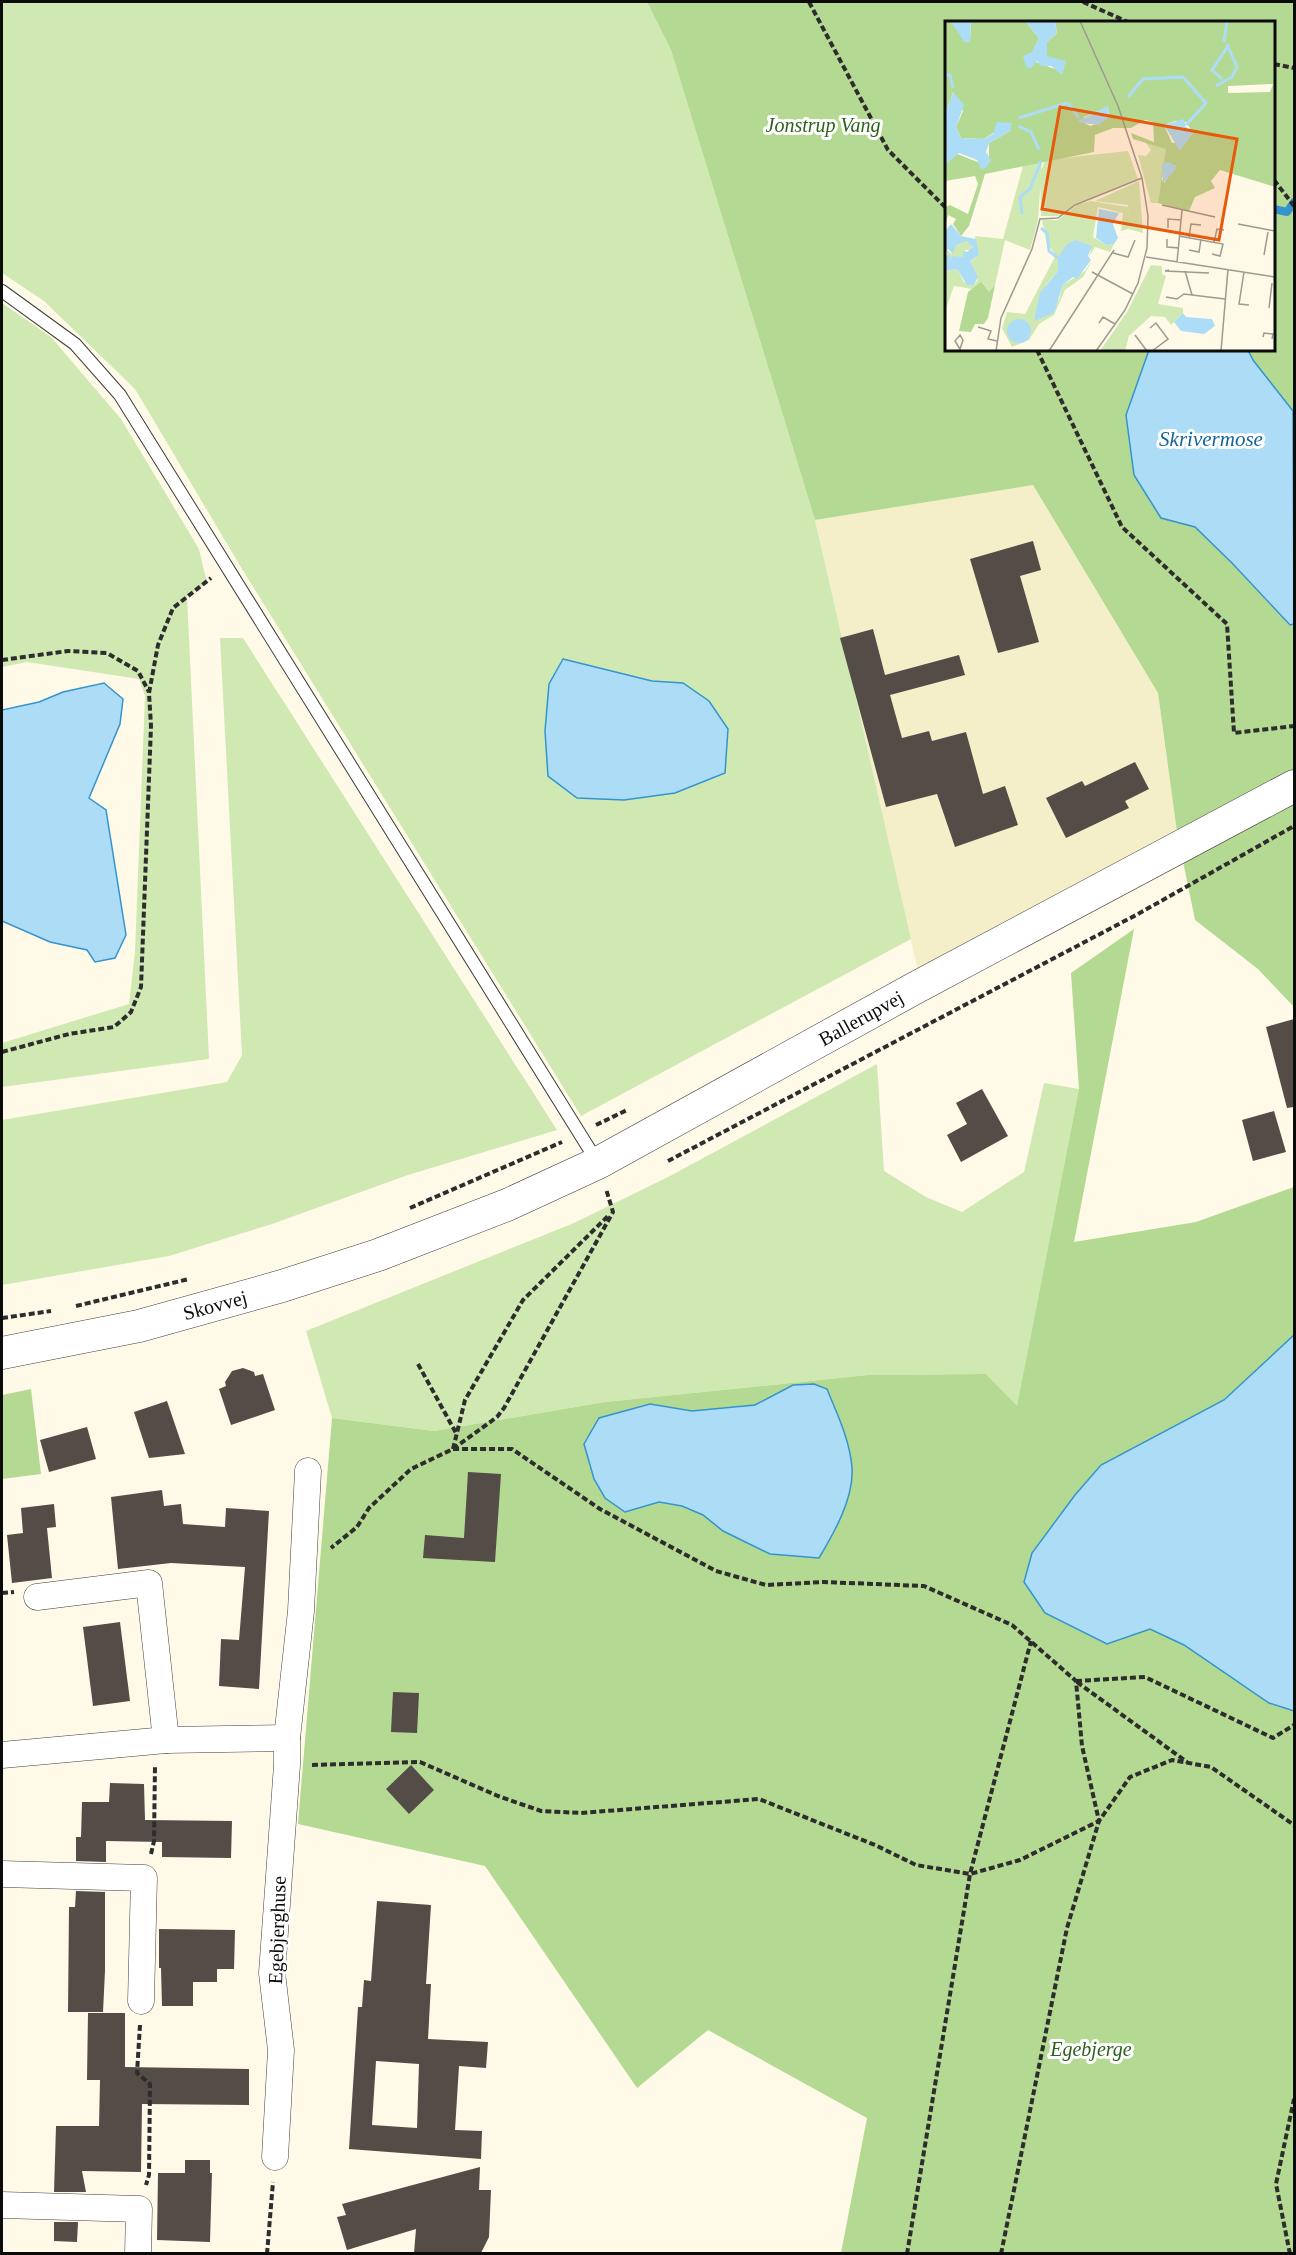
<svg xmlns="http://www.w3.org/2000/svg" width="1296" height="2255" viewBox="0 0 1296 2255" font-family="'Times New Roman',serif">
	<rect width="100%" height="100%" fill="#fffae8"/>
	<!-- farmland -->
	<polygon fill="#f4efc9" points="1033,485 1158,693 1177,832 918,971 815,520"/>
	<!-- green -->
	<g fill="#d0e9b3">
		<polygon points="2,2 647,2 671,50 815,520 911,939 581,1116 242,569 135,389 44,301 2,273"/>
		<polygon points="2,303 51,337 121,419 199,549 207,583 187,596 209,1059 2,1087 2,1043 129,1004 135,952 145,696 139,679 27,662 2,667"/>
		<polygon points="220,638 243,638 557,1130 408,1175 272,1224 169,1256 2,1285 2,1120 227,1082 242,1055"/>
		<polygon points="877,1064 884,1171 926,1197 962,1212 1024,1172 1044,1083 1079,1089 1017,1407 986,1374 868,1375 605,1402 434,1431 332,1418 306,1331 574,1223 670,1176"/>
	</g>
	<!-- forest -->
	<g fill="#b4d992" fill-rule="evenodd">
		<polygon points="647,2 1294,2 1294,449 1248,350 1274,350 1274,22 946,22 946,350 1149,350 1126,415 1161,518 1195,527 1232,563 1289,625 1294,624 1294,1007 1258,969 1195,920 1177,832 1158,693 1033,485 815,520 671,50"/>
		<path d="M1134,929L1074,1242L1196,1222L1294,1187V1335L1224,1400L1101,1466L1075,1495L1032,1553L1045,1613L1107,1644L1150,1629L1184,1645L1269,1703L1294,1711V2253H841L867,2118L708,2030L637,2088L485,1866L298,1824L332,1418L434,1431L605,1402L868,1375L986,1374L1017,1406L1079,1089L1071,973ZM793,1385L852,1469L847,1502L835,1530L819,1558L723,1531L703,1515L682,1506L659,1502L584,1444L599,1418L650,1404L692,1411L755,1405Z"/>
		<polygon points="31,1389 41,1474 2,1479 2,1395"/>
	</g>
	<!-- water -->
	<g fill="#adddf6" stroke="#3494ce" stroke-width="1.5">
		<polygon points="1149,350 1248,350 1253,360 1293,411 1294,624 1290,625 1232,563 1195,527 1161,518 1134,475 1126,415"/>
		<polygon points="563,659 652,681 683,683 709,701 728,729 725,773 675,793 624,800 577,798 548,776 545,731 549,684"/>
		<polygon points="104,683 123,699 120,724 89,798 106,810 126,935 115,958 95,962 87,950 50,942 2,921 2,710 39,702 63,692"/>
		<polygon points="1294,1335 1294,1711 1269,1703 1184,1645 1150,1629 1107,1644 1045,1613 1024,1582 1032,1553 1075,1495 1101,1465 1224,1400"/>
		<path d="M814,1384L827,1389C837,1414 850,1440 852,1468C854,1498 834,1533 819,1558L770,1554L723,1531L703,1515L682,1506L659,1502L625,1512L605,1498L594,1479L584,1444L599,1418L650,1404L692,1411L755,1405L793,1385Z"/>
	</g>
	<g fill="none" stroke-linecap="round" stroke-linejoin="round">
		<!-- stream -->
		<polyline stroke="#3494ce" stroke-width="8" points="1274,209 1287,212 1294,202"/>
	</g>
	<!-- building -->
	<g fill="#534c47" fill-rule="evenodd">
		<polygon points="1033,541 1041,570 1020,576 1039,642 998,653 970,559"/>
		<polygon points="873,629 885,675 959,655 965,675 890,695 902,738 929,731 932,741 966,732 983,794 1005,786 1018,825 955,847 937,794 886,807 840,638"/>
		<polygon points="1135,762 1149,789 1125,801 1129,808 1066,838 1046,798 1082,781 1085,786"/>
		<polygon points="1294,1019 1294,1107 1287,1108 1266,1027"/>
		<polygon points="982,1089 1008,1136 961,1162 947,1135 967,1124 956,1103"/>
		<polygon points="1274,1111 1286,1152 1253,1161 1242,1120"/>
		<polygon points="243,1368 254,1372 255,1376 263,1374 275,1410 231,1425 219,1389 226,1386 225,1382 232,1371"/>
		<polygon points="167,1401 185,1454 149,1458 134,1412"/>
		<polygon points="87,1427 96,1459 49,1472 40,1440"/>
		<polygon points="468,1472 501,1474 495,1562 423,1558 425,1535 464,1538"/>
		<polygon points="162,1490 164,1506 181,1504 183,1524 225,1527 226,1508 269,1511 259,1689 219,1686 221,1639 239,1640 245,1567 171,1563 118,1569 111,1497"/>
		<polygon points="54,1504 56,1527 47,1528 52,1578 12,1583 7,1535 23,1533 21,1508"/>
		<polygon points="120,1622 130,1701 93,1706 83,1627"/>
		<polygon points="393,1692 419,1693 417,1733 391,1732"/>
		<polygon points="411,1765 434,1790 409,1814 386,1789"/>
		<polygon points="110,1783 144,1784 145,1820 232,1821 231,1858 162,1857 162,1842 106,1841 106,1862 76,1861 76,1837 81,1837 82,1802 109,1802"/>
		<polygon points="76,1891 105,1892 105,1971 103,2012 68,2012 69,1907 75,1907"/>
		<path d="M377,1901L431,1905L426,1984H431L428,2039L488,2042L486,2068L459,2066L455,2130L482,2131L481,2159L349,2149L358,2007H362L364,1980L371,1981ZM376,2061L419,2064L417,2128L372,2125Z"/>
		<polygon points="159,1929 235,1930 234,1969 217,1969 217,1982 193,1982 193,2006 162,2006 161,1968 159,1968"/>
		<polygon points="88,2013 125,2013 125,2067 249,2069 249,2105 142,2104 141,2172 82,2171 86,2192 54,2192 56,2126 99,2126 100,2080 87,2080"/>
		<polygon points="185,2160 210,2160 210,2173 212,2173 210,2242 157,2240 158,2173 185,2173"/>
		<polygon points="480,2167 479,2190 491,2190 489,2237 481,2253 414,2253 416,2229 347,2250 337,2217 346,2215 342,2204"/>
		<polygon points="54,2222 78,2222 77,2242 54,2241"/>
	</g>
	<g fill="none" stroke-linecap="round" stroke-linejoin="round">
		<!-- service casing -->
		<g stroke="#3e3e3e" stroke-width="14">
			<polyline id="service" points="2,291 75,344 120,395 598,1163"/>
		</g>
		<!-- minor casing -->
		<g stroke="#3e3e3e" stroke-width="27">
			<g id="minor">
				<polyline points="37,1597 149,1583 166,1740"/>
				<polyline points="2,1755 166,1740 287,1738"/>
				<polyline points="2,1874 144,1878 141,2001"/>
				<polyline points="275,2157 281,2050 272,1973 287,1765 287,1738 301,1611 308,1471"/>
				<polyline points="2,2205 139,2209 138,2254"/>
			</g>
		</g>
		<!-- tertiary casing -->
		<g stroke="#3e3e3e" stroke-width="33">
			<polyline id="tertiary" points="2,1353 139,1326 282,1286 378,1255 507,1205 598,1163 917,987 1294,786"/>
		</g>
		<!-- path -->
		<g stroke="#2d2d2d" stroke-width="4" stroke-dasharray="6 3" stroke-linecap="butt">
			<polyline points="809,2 888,150 946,208"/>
			<polyline points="1083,2 1128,22"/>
			<polyline points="1274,64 1294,68"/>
			<polyline points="1274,180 1294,206"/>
			<polyline points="1037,350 1122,527 1227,624 1234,733 1294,726"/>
			<polyline points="2,660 68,651 107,653 138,671 149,692"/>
			<polyline points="2,1052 69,1034 114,1027 131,1012 141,987 151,726 149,693 158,645 173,608 211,578"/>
			<polyline points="596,1125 627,1110"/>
			<polyline points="668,1161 1138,914 1294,826"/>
			<polyline points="410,1208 562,1142"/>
			<polyline points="76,1306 189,1279"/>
			<polyline points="2,1318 51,1311"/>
			<polyline points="418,1364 456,1433"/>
			<polyline points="453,1449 497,1417 504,1408 613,1212 606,1189"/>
			<polyline points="453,1449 465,1400 523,1300 609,1215"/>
			<polyline points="2,1593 14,1592"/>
			<polyline points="1076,1681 1145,1677 1273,1738 1294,1725"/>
			<polyline points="1077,1682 1187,1762"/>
			<polyline points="312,1765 420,1762 498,1796 541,1811 581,1813 759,1799 875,1845 916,1865 970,1874 1020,1860 1099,1821 1082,1746 1076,1681 1012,1625 924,1586 824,1582 766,1585 716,1571 600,1509 512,1449 453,1449 411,1469 369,1508 357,1527 331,1548"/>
			<polyline points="151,1854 154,1841 155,1766"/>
			<polyline points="140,2025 137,2073 150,2084 149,2175 146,2185"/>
			<polyline points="267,2254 273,2182"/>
			<polyline points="907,2254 970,1874 1031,1641"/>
			<polyline points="1001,2254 1067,1928 1099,1821 1130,1777 1172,1760 1211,1767 1294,1825"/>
			<polyline points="1290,2254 1276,2184 1294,2099"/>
		</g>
		<!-- service -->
		<use href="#service" stroke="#fff" stroke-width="12"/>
		<!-- minor -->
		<use href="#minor" stroke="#fff" stroke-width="26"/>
		<!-- tertiary -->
		<use href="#tertiary" stroke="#fff" stroke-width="32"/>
	</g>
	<g text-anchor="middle" stroke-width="6" stroke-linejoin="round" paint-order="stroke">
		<!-- park labels -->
		<g font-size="20" font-style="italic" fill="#2c621c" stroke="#fff">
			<text x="823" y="132">Jonstrup Vang</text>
			<text x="1091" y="2056">Egebjerge</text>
		</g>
		<!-- street labels -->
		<g font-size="20" fill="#0b0b0b" stroke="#fff">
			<text transform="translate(861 1018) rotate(-29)" y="7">Ballerupvej</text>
			<text transform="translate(215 1305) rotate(-15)" y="7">Skovvej</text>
			<text transform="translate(277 1930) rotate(-88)" y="7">Egebjerghuse</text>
		</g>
		<!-- water labels -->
		<g font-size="21" font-style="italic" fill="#14649c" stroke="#fff">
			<text x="1211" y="446">Skrivermose</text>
		</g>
	</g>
	<!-- overview -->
	<g transform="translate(945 21)">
		<rect width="330" height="330" fill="#fffae8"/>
		<path d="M198,118L222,128L213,182H206L193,134L201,135L206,129ZM183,130L193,158L130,183L116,195H96L95,153L100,139ZM97,140L93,200L85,229L60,219L50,264L45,271L9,265L0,290V250L12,248L19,261L29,264L33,259L25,240L32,236L30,215L58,218L78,145ZM194,160L198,212L183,208L176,210L178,192L153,186L148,216L162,224L169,223L165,231L150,226L144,236L146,229L113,237V250L101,264L91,294L114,279L118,264L140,250L148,238L138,256L120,269L109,294L94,303L84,319L67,326L57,307L62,291L80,293L111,234L102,223L97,199H113L132,184L146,180L183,186L185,204L183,184L150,180ZM22,220L28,224L26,229H18V236L4,241L1,228L7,233L11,223ZM206,244L217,245V253L221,255L213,283L238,287V292L226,304L220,296L206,295L184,315L180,330H155L182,291Z" fill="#d0e9b3"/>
		<path d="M0,0H6L21,21L25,20L26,0H80L94,17L87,32L88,40L110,48L109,39L102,35V21L112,12L110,0H330V166L275,149L266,160L270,167L250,176L244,190L213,182L221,128L188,118L186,112L209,121L208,101L200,99L186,107H168L150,114L149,131L40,153L24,205L16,215L8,203L11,198L3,194L0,206V186L5,184L23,193L33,163L30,155L0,160V144L10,132L35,142L44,135V122L65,110L50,111L38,118L16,117L11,106L18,90L8,71L0,93ZM328,63L325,71L283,72V65ZM163,86L164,96L155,102L145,105L138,101L139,96ZM230,100L241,101L248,112L241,120L227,122L219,104ZM218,142L231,145L219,162L216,156ZM36,261L44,271L50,264L43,297L39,303H30L26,311L14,310L23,271Z" fill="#b4d992" fill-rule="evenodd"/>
		<path d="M6,0H26L25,21H19ZM80,0H110L112,12L102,21V35L121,40L117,54L106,45H96L92,40L86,47L81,46L78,35L87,31L94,17ZM8,71L19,84L11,106L16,117L38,118L48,113L52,101L67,102L65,110L44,122L41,131L46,139L41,147L36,148L32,139L14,132L0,144V93ZM163,85L164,96L154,104L131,101ZM239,98L241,106L249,110L235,130L219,104ZM224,141L231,145L230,149L218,162L217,143ZM154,188L174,192L168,203L173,217L169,223L162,224L151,217ZM6,203L16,215L31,218L34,234L25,240L33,256L29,264H22L12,248L0,250V234H5L6,241L7,235L18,236V229L22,231L28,226L22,220L11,224L8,233L3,228L0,232V210ZM130,219L147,225L143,235L146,239L132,258L128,256L118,264L109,292L89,300L95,272L113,250V237L121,224ZM238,292L241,296L267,298L270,305L259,313L236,310L229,301ZM62 310a12 12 0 1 1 24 0a12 12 0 1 1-24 0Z" fill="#adddf6"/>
		<path fill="none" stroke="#adddf6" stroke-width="3" d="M279,21L282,0M0,53L5,54L8,67M277,58L267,49L283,25M271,65L287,56L292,46L282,23M183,76L198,58L238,56L261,82L241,104M123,82L134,97M74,97L122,82M73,105L86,111L94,129M77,193L75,176L85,168L96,140M96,207L102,212L104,230L113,237"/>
		<path fill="none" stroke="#9d9a90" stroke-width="1.5" d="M135,0L173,85L197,157L203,195L202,227L193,262L180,289L151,330M217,184L270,196M293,203L330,210M223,207V198L236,199M234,215L278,223L275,235L267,233M244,216L246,203L256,204M222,218V226L234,227M269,221L272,208L279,209M244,229L254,231L256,218M168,232L183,236L190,219M319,234L323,211M201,236L330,256M232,241L237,189M224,249L220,250L264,252M240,250L247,274M147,251L188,273M299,251L294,283L304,284M221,276L232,278L239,273L280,278M324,287L327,262M154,302L158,296L170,303M33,306L46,310L43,318L52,320M205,307L211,302L223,318L207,330M190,314L202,330M318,316L319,312L328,313L327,318M15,328L18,319L15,314L10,320L16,330M51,330L56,297L87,228L95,198L113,197L130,184L197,157M104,330L169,229M276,330L283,248"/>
		<path fill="#e8590c" fill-opacity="0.15" stroke="#e8590c" stroke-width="3" d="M115,86L292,118L274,219L97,188Z"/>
		<rect width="330" height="330" fill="none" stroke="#0b0b0b" stroke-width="3"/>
	</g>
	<!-- border -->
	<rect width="1296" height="2255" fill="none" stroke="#0b0b0b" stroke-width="6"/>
</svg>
